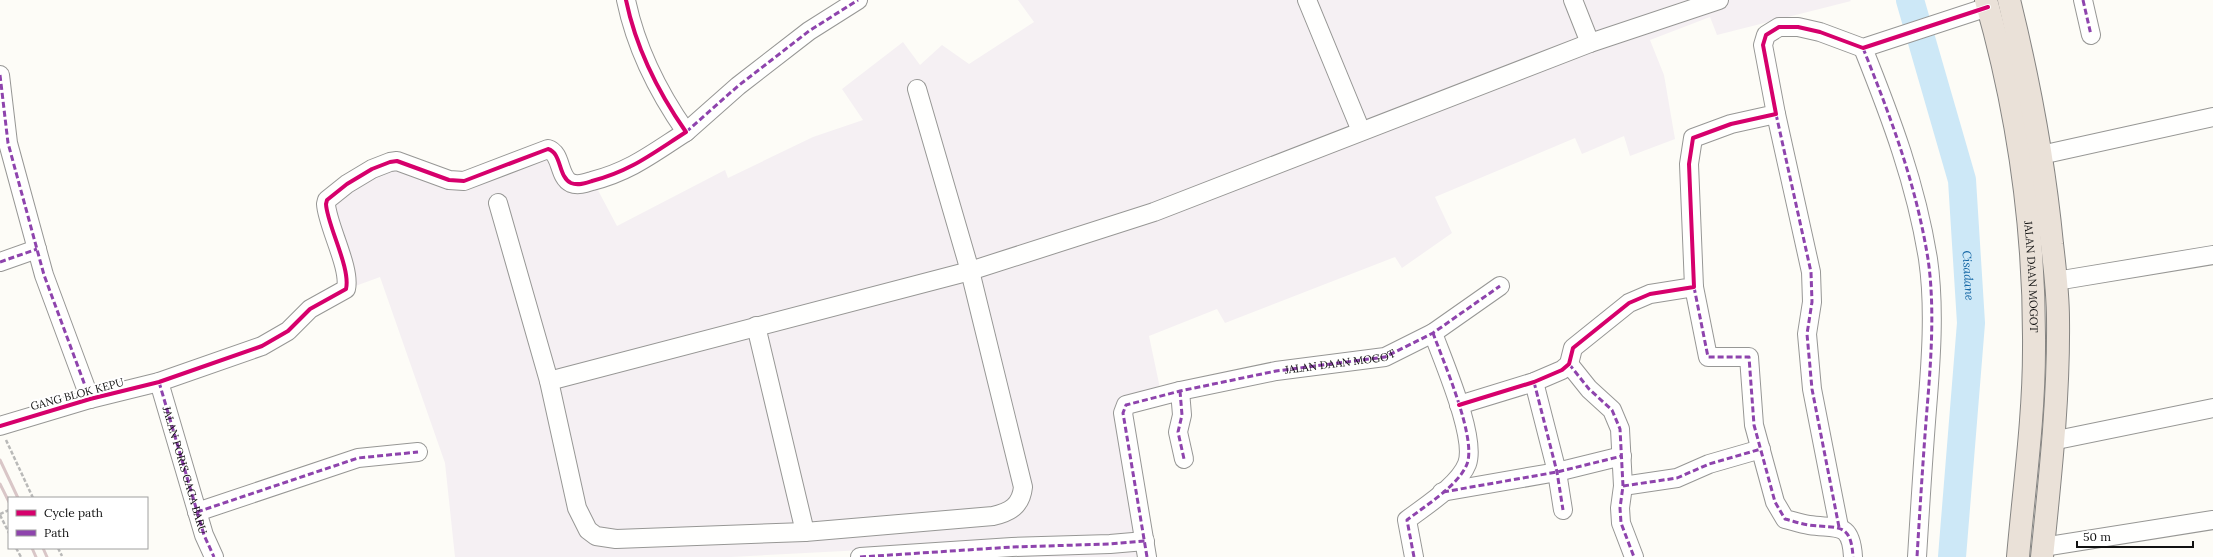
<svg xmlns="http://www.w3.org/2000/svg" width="2213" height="557" viewBox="0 0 2213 557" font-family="Lora,serif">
	<rect width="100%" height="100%" fill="#fdfcf7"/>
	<!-- industrial -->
	<polygon fill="#f5f0f3" points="1018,0 1850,0 1851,1 1717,35 1710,17 1650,40 1664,75 1675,139 1630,156 1624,136 1582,154 1575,138 1435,197 1452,233 1402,268 1395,257 1225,323 1217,309 1149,336 1161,393 1122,400 1145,557 902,557 902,548 731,557 455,557 445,463 380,277 350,288 331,221 317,202 348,174 391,154 458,178 541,142 563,181 592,179 617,226 725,170 728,178 813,137 863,120 842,89 903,42 920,65 942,45 969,64 1034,22"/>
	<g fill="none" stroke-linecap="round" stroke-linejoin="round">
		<!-- river -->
		<path stroke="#cde8f7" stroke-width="28" id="s1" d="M1910,0L1962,180L1971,323L1952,557"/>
		<!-- minor casing -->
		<g stroke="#979795" stroke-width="20">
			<g id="minor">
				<polyline points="1307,0 1361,131"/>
				<polyline points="1573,0 1590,43"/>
				<polyline points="2083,0 2091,35"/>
				<path d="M1863,48C1891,118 1916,184 1928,259C1935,307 1931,361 1927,409C1923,459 1920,508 1917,557"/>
				<polyline points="0,75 8,143 44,275 90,399"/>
				<polyline points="1776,114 1811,272 1812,302 1807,334 1812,389 1839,527"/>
				<polyline points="686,132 738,86 809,31 858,0"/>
				<polyline points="2041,155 2213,117"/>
				<path d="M498,203L549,381L577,508L588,530L596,536L616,539L805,532L993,516C1010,512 1021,506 1023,487L970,271L917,89"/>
				<polyline points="0,262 37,249"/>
				<polyline points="2056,281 2213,255"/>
				<path d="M1694,287L1708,357H1749L1754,425L1775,502L1785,519C1793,521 1801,524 1809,525C1837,529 1851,521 1853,557"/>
				<polyline points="756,326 805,532"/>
				<polyline points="1569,364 1589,389 1612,410 1620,429 1623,486 1620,508 1621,523 1634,557"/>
				<polyline points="549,381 970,271 1154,212 1590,43 1719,0"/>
				<polyline points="159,382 204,535 214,557"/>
				<polyline points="1534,382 1557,472 1563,510"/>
				<polyline points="1180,391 1182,415 1178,432 1184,459"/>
				<polyline points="1459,405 1534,382 1562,370 1569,364 1573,348 1629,303 1650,294 1694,287 1689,164 1693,138 1731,124 1776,114 1763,45 1766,35 1779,27 1798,27 1820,32 1863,48 1988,7"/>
				<path d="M0,426L90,399L159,382L262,346L288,331L310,309L346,289C351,268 327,225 326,204L327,200L347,184L372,169L390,162L397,161L449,180L464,181L548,149C562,153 558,177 571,183C578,186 586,183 592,181C631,171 653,153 686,132C658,92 636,48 626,0"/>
				<polyline points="2052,441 2213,408"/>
				<polyline points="1623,486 1677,478 1709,464 1761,449"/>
				<polyline points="1442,492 1557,472 1622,456"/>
				<polyline points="197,512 358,458 418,452"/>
				<polyline points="2043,547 2213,520"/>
				<polyline points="860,557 1012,547 1110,544 1145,541"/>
				<path id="s2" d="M1147,557L1123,413L1126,405L1180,391L1276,371L1385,357L1433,333L1500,286"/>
				<path d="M1414,557L1407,520C1425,506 1459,485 1467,464C1477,438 1443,361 1433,333"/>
			</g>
		</g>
		<!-- highway casing -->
		<g stroke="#858482" stroke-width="24">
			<g id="highway">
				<path id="s3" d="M1986,0C2018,112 2035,232 2034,349C2034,418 2024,488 2018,557"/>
				<path d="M2009,0C2029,81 2044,161 2052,244C2055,269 2058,294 2058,319C2059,398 2050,478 2042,557"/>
			</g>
		</g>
		<!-- path -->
		<g stroke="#b9b9b8" stroke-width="2.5" stroke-dasharray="4 2" stroke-linecap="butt">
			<polyline points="6,440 33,498"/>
			<polyline points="0,514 9,510"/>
			<polyline points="0,515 9,533"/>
			<polyline points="16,548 21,557"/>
			<polyline points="58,548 62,556"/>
		</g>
		<!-- minor -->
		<use href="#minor" stroke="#fffffe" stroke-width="18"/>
		<!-- highway -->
		<use href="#highway" stroke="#eae1d8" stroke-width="22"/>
		<!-- rail -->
		<g stroke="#d9c6c7" stroke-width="3">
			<polyline points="0,460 18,498"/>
			<polyline points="0,484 9,502"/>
			<polyline points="32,548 36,557"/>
			<polyline points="43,548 47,557"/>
		</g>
		<!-- quiet -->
		<g stroke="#8e44ad" stroke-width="3" stroke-dasharray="6 3" stroke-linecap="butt">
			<polyline points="2083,0 2091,35"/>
			<path d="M1863,48C1891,118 1916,184 1928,259C1935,307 1931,361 1927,409C1923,459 1920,508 1917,557"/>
			<polyline points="0,75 8,143 44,275 90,399"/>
			<polyline points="1776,114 1811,272 1812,302 1807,334 1812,389 1839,527"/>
			<polyline points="686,132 738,86 809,31 858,0"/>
			<polyline points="0,262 37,249"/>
			<path d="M1694,287L1708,357H1749L1754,425L1775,502L1785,519C1793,521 1801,524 1809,525C1837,529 1851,521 1853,557"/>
			<polyline points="1569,364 1589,389 1612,410 1620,429 1623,486 1620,508 1621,523 1634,557"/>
			<path id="s4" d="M159,382L204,535L214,557"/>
			<polyline points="1534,382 1557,472 1563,510"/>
			<polyline points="1180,391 1182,415 1178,432 1184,459"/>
			<polyline points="1623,486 1677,478 1709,464 1761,449"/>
			<polyline points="1443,492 1557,472 1622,456"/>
			<polyline points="197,512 358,458 418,452"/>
			<polyline points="860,557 1012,547 1110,544 1145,541"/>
			<polyline points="1147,557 1123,413 1126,405 1180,391 1276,371 1385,357 1433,333 1500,286"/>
			<path d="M1414,557L1407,520C1425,506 1459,485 1467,464C1477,438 1443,361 1433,333"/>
		</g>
		<!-- cycleway casing -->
		<g stroke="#fff" stroke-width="6">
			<g id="cycleway">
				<polyline points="1459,405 1534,382 1562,370 1569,364 1573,348 1629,303 1650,294 1694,287 1689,164 1693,138 1731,124 1776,114 1763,45 1766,35 1779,27 1798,27 1820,32 1863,48 1988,7"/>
				<path d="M0,426L90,399L159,382L262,346L288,331L310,309L346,289C351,268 327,225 326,204L327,200L347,184L372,169L390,162L397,161L449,180L464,181L548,149C562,153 558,177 571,183C578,186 586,183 592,181C631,171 653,153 686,132C658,92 636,48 626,0"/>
			</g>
		</g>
		<!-- cycleway -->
		<use href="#cycleway" stroke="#d6006c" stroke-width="4"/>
	</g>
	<g text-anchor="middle" stroke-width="4" stroke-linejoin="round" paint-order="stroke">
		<!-- street labels -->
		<g font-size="11" fill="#111" stroke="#fff">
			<text dy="4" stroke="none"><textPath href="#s3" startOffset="281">JALAN DAAN MOGOT</textPath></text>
			<text dy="4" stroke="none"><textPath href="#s2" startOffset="373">JALAN DAAN MOGOT</textPath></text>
			<text transform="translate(77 394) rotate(-15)" y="4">GANG BLOK KEPU</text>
			<text dy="4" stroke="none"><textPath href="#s4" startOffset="92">JALAN PORIS GAGA BARU</textPath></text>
		</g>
		<!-- water labels -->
		<g font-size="12" font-style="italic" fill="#1768a6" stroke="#fff">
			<text dy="4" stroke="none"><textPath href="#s1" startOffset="283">Cisadane</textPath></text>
		</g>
	</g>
	<!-- legend -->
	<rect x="8" y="497" width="140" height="52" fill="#ffffff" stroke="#a0a0a0"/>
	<rect x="16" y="510" width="20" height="6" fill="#d6006c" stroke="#a0a0a0"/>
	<text x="44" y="517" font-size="12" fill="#111111">Cycle path</text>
	<rect x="16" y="530" width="20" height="6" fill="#8e44ad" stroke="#a0a0a0"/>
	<text x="44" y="537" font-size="12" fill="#111111">Path</text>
	<!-- scale -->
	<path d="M2077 541v6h116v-6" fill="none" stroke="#111111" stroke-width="2"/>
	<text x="2083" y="541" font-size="12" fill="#111111" stroke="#ffffff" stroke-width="3" paint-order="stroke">50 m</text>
</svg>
